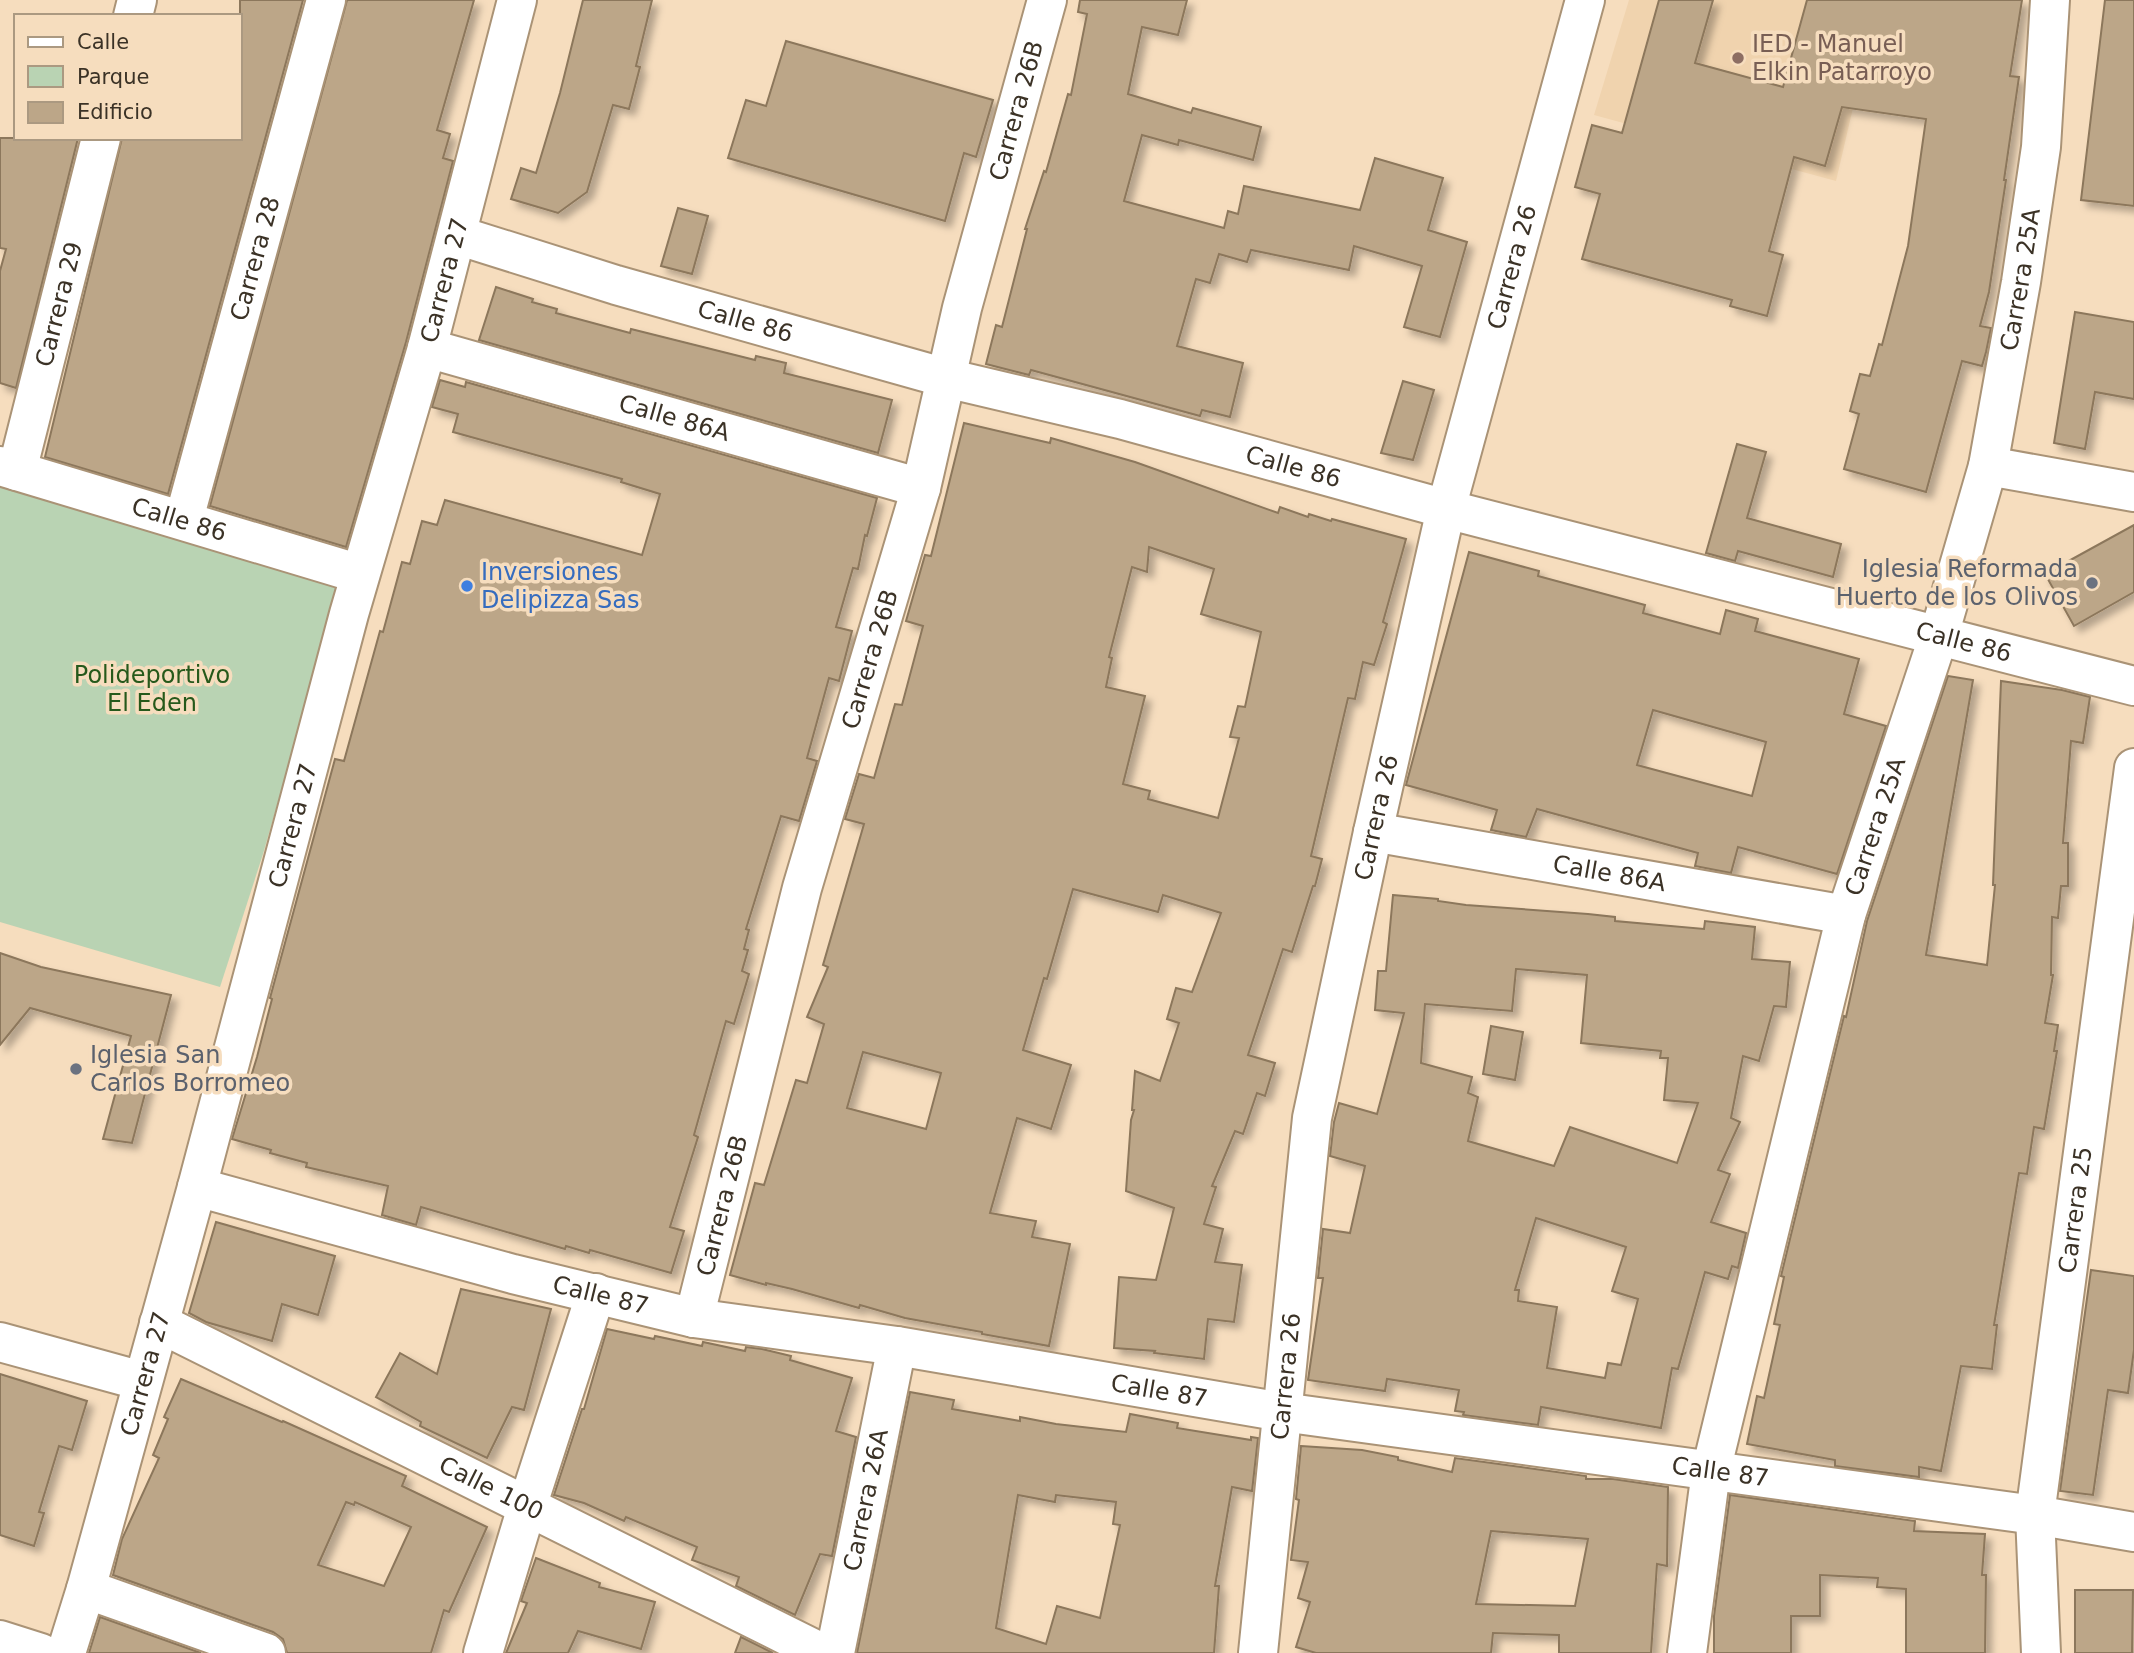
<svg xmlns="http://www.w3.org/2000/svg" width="2134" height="1653" viewBox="0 0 2134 1653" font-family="'DejaVu Sans',sans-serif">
	<defs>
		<filter id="shadow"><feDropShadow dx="6" dy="6" stdDeviation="3.5" flood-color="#0004"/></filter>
	</defs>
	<rect width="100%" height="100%" fill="#f6ddbe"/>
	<!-- built -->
	<polygon fill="#f0d3ae" points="1629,0 1878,0 1836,181 1594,115"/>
	<!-- green -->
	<polygon fill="#b9d3b3" points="0,483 341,583 263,854 220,987 0,922"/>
	<!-- building -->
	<g fill="#bca688" stroke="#8c775b" stroke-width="2" fill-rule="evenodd" filter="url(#shadow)">
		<polygon points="240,0 303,0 168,494 45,457 122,138 240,138"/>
		<polygon points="347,0 474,0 437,130 450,134 443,158 453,161 406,342 346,547 210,506"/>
		<polygon points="583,0 652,0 636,66 640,67 629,109 613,105 587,192 558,213 511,199 521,168 536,173 560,93"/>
		<polygon points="1080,0 1187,0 1178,35 1142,27 1128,94 1191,113 1193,108 1261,127 1253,160 1179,140 1178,145 1142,135 1124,201 1224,228 1228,211 1238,214 1244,186 1360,210 1375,158 1443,178 1428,230 1467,242 1440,337 1404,327 1422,266 1354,246 1349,270 1251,250 1247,262 1219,254 1210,283 1196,279 1177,346 1243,363 1230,417 1202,410 1200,416 1031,370 1029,375 986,364 996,325 1002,327 1027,229 1025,229 1044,171 1046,172 1068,94 1071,95 1087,14 1078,12"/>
		<polygon points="1659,0 1713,0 1695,63 1783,87 1807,0 2022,0 2010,76 2019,77 2004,180 2006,180 1989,292 1980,326 1991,328 1986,352 1982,366 1962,361 1926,492 1844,469 1859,414 1850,411 1860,374 1870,376 1879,344 1882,345 1908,246 1926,119 1842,107 1825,166 1794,157 1769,251 1783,255 1767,316 1730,306 1732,300 1582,259 1600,194 1575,187 1592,125 1622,133"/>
		<polygon points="2105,0 2134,0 2134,206 2081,200"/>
		<polygon points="786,41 993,100 976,157 964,153 945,221 728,158 746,100 766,106"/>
		<polygon points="0,138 78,138 16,388 0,383 0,271 6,249 0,248"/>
		<polygon points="678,208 708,216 692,274 661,266"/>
		<polygon points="496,287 533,299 532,302 557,309 556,313 630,333 631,329 755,360 756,356 786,363 784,373 892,400 878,453 479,340"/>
		<polygon points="2075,312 2134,322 2134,399 2095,392 2085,449 2054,443"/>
		<polygon points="440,380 465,387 466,382 877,498 867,536 865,535 858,569 853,568 836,627 852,631 839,681 829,678 807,758 817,761 799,821 781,816 746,929 749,930 744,949 748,950 742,971 749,974 734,1024 726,1021 694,1135 698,1137 670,1227 684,1231 671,1273 590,1250 589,1253 566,1246 565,1249 421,1207 416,1225 382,1215 388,1186 306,1167 307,1163 270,1153 271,1150 232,1139 257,1057 272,999 270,998 335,759 344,761 380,631 383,632 402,562 410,564 422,521 437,525 445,500 642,555 660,494 621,482 622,479 453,432 458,414 432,407"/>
		<polygon points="1403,381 1434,390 1413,460 1381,453"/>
		<path d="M964,423L1050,443L1051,438L1135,462L1278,513L1280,507L1308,517L1309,514L1331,521L1332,519L1406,539L1383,622L1387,624L1374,665L1363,662L1355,699L1348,698L1311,856L1322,859L1315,886H1313L1292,952L1283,949L1248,1055L1275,1063L1265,1096L1257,1093L1243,1134L1235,1131L1212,1186L1216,1187L1204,1224L1223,1229L1215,1262L1242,1265L1234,1322L1208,1319L1204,1359L1154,1353L1155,1351L1114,1348L1119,1277L1156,1280L1174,1208L1126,1191L1131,1120L1134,1110H1132L1135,1071L1160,1081L1179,1023L1167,1019L1176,988L1192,992L1221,913L1163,895L1158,912L1073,889L1047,979L1044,978L1023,1050L1071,1065L1051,1129L1017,1118L990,1213L1036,1221L1032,1237L1070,1244L1049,1346L982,1334V1332L905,1318L860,1305L859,1308L792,1289L766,1283V1285L730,1275L755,1183L764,1185L796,1080L807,1083L824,1024L807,1017L828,967L823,965L864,824L845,819L859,774L874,778L895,704L902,705L923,626L906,621L925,555L931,556ZM1149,547L1214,569L1201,614L1261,632L1245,707L1238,706L1230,737L1239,738L1218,818L1148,799L1150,791L1123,784L1145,696L1106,687L1112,658L1109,657L1132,567L1147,572ZM863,1052L941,1073L926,1129L847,1108Z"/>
		<polygon points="1737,444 1766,452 1747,518 1841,544 1833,577 1738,551 1735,561 1706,553"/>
		<polygon points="2134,525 2134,592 2074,626 2045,574"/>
		<path d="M1469,552L1539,571L1538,576L1645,605L1643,613L1720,634L1726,610L1758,619L1755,631L1859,659L1844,714L1886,726L1837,874L1738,847L1731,873L1695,866L1698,853L1537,809L1526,837L1491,830L1497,810L1406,785ZM1653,710L1766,742L1752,796L1637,765Z"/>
		<polygon points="1948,676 1973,680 1926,955 1987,965 1995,885 1993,885 2001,681 2062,690 2090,697 2083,743 2071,741 2063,843 2068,843 2068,886 2061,886 2058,918 2052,917 2051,975 2053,975 2045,1023 2058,1025 2054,1051 2057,1051 2044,1129 2034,1127 2027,1174 2019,1173 1994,1325 1997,1325 1992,1369 1961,1366 1941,1471 1919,1467 1919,1477 1835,1466 1835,1460 1747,1444 1757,1396 1764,1398 1780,1325 1774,1324 1784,1277 1781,1276 1844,1016 1846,1017 1867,921"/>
		<path d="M1393,895L1438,899V901L1466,905L1588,914L1615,917V921L1704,929L1705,921L1755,927L1752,959L1790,962L1786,1007L1774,1006L1759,1061L1743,1056L1731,1118L1740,1122L1718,1170L1730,1174L1711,1222L1746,1233L1738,1268L1732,1266L1728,1279L1705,1272L1678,1369L1672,1368L1661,1428L1541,1407L1538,1425L1463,1415L1464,1412L1455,1411L1459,1390L1387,1379L1385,1391L1308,1380L1323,1278H1318L1323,1229L1350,1233L1365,1166L1330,1156L1334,1122L1339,1103L1377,1114L1404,1013L1375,1010L1378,971H1386ZM1516,969L1587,975L1581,1043L1661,1051L1660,1058H1668L1664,1100L1698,1103L1677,1163L1570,1127L1554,1166L1468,1141L1478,1097L1468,1093L1472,1077L1421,1063L1425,1004L1512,1011ZM1536,1218L1626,1247L1612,1291L1638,1299L1621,1365L1608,1363L1605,1378L1547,1368L1557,1307L1518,1301L1519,1290H1515Z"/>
		<polygon points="0,953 41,967 171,995 132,1143 103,1139 131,1036 30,1008 0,1045"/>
		<polygon points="1491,1026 1523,1032 1515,1080 1483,1074"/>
		<polygon points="216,1222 335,1256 318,1315 282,1304 272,1341 206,1322 189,1313"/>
		<polygon points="2091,1270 2134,1276 2134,1350 2128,1393 2108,1390 2093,1495 2060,1491"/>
		<polygon points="461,1289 551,1309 524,1410 512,1407 487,1458 420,1426 421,1422 376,1397 400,1353 437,1374"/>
		<polygon points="607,1329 654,1339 655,1336 702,1346 703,1342 745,1351 746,1347 762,1349 791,1356 790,1360 852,1378 836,1431 856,1437 832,1556 820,1554 795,1615 736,1586 739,1577 692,1560 697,1547 626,1517 624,1521 584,1503 554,1495 582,1409 584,1409"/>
		<polygon points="0,1374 87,1401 72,1450 59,1446 39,1512 44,1513 34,1546 0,1535"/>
		<path d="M181,1379L282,1422L283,1421L406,1476L402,1486L487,1527L449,1612L444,1610L431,1653H287L283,1639L273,1632L113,1575L122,1539L159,1458L153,1455L168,1419L164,1417ZM346,1502L354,1505L355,1502L411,1527L384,1586L318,1565Z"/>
		<path d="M910,1392L954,1400L952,1409L1020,1421V1417L1056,1424L1126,1432L1130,1414L1178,1423L1177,1428L1251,1440V1437L1258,1438L1252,1491L1232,1487L1215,1586H1219L1214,1653H857ZM1018,1495L1055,1502L1056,1495L1116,1502L1113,1524L1120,1525L1100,1618L1057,1606L1046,1644L996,1628Z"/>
		<path d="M1301,1446L1362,1450L1398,1457V1460L1452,1472L1455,1458L1586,1476V1479H1613L1668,1487L1667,1566L1657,1564L1651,1653H1559V1635L1493,1633L1491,1653H1316L1296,1647L1310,1602L1298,1598L1308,1562L1291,1560L1299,1500L1296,1499ZM1491,1531L1588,1539L1575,1606L1476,1604Z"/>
		<polygon points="1730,1495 1915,1521 1914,1531 1985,1534 1982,1575 1986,1575 1985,1653 1906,1653 1906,1589 1877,1587 1878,1578 1820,1575 1820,1616 1791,1616 1791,1653 1714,1653 1714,1616"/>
		<polygon points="536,1558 600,1583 599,1587 655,1602 641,1649 578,1631 568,1653 506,1653 527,1603 521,1601"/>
		<polygon points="2075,1590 2133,1590 2132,1653 2075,1653"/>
		<polygon points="100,1617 201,1653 89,1653"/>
		<polygon points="741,1637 773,1653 735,1653"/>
	</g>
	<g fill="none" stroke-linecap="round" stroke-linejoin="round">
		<!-- minor casing -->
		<g stroke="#aa9376" stroke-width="42">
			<g id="minor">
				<polyline points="133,16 137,0"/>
				<path id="s1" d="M457,235L616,285L946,378L1120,419L1446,509L2134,686"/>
				<path id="s2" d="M427,348L921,488"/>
				<path id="s3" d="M0,466L360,574"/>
				<polyline points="1988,466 2134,492"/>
				<path id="s4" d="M17,471L101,138"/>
				<path id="s5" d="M184,519L326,0"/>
				<path id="s6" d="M1373,832L1846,915"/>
				<path id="s7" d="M197,1187L513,1274L694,1318L897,1346L1282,1412L2035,1515L2134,1532"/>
				<path id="s8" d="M694,1318L802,888L921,488L962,308L1047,0"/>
				<path id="s9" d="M159,1323L822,1653"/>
				<polyline points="0,1342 142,1381"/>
				<polyline points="86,1589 266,1653"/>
				<polyline points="0,1640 41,1653"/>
				<path id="s10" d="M66,1653L86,1589L197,1187L349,614L427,348L517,0"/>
				<polyline points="483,1653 527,1507 596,1293"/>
				<path id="s11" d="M835,1653L897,1346"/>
				<path id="s12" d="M1258,1653L1312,1118L1373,832L1446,509L1585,0"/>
				<path id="s13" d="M1687,1653L1711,1471L1846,915L1939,635L1988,466L2021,282L2041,147L2050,0"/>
				<path id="s14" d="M2041,1653L2035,1515L2134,768"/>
			</g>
		</g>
		<!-- minor -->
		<use href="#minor" stroke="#fff" stroke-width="38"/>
	</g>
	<!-- markers -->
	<circle fill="#8d6e63" stroke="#f6ddbe" stroke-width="2.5" cx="1738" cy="58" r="7"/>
	<g fill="#6b7280" stroke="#f6ddbe" stroke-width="2.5">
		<circle cx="2092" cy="583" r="7"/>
		<circle cx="76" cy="1069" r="7"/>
	</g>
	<circle fill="#3f7fe0" stroke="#f6ddbe" stroke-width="2.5" cx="467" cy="586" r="7"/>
	<g text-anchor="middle" stroke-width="7" stroke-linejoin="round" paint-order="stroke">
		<!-- education labels -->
		<g font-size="24" fill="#785e54" stroke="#f6ddbe" text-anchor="start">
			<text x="1752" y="52">IED - Manuel<tspan x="1752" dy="28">Elkin Patarroyo</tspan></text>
		</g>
		<!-- street labels -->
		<g font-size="24" fill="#3b3226" stroke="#f6ddbe">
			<text dy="8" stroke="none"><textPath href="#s8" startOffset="1250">Carrera 26B</textPath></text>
			<text dy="8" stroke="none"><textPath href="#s5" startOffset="270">Carrera 28</textPath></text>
			<text dy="8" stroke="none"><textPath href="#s12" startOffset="1412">Carrera 26</textPath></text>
			<text dy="8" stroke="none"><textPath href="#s10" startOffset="1424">Carrera 27</textPath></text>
			<text dy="8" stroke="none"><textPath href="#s13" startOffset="1416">Carrera 25A</textPath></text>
			<text dy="8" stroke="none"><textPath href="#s4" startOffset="172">Carrera 29</textPath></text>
			<text dy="8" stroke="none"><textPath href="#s1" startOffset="301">Calle 86</textPath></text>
			<text dy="8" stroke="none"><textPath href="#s2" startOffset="257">Calle 86A</textPath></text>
			<text dy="8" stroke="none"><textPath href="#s1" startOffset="868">Calle 86</textPath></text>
			<text dy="8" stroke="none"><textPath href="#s3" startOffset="187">Calle 86</textPath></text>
			<text dy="8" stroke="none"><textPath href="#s1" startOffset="1561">Calle 86</textPath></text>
			<text dy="8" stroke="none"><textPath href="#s8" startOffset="682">Carrera 26B</textPath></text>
			<text dy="8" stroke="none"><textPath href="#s12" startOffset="845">Carrera 26</textPath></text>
			<text dy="8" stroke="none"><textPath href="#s10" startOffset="858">Carrera 27</textPath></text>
			<text dy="8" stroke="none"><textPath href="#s13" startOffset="849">Carrera 25A</textPath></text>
			<text dy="8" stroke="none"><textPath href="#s6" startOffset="240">Calle 86A</textPath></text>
			<text dy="8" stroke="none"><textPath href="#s8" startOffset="116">Carrera 26B</textPath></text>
			<text dy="8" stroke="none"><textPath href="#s14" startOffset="446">Carrera 25</textPath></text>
			<text dy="8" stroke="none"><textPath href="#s7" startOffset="418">Calle 87</textPath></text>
			<text dy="8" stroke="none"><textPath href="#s10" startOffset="290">Carrera 27</textPath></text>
			<text dy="8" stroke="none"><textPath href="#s12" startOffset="278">Carrera 26</textPath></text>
			<text dy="8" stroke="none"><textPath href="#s7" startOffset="985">Calle 87</textPath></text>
			<text dy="8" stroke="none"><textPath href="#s7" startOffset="1552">Calle 87</textPath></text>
			<text dy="8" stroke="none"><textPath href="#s9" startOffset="371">Calle 100</textPath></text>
			<text dy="8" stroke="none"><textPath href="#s11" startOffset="156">Carrera 26A</textPath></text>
		</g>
		<!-- worship labels -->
		<g font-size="24" fill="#5b616d" stroke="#f6ddbe" text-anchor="end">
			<text x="2078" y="577">Iglesia Reformada<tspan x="2078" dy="28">Huerto de los Olivos</tspan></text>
			<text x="90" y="1063" text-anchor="start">Iglesia San<tspan x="90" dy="28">Carlos Borromeo</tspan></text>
		</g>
		<!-- shop labels -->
		<g font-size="24" fill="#366cbe" stroke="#f6ddbe" text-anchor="start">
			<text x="481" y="580">Inversiones<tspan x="481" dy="28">Delipizza Sas</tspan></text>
		</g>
		<!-- park labels -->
		<g font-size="24" fill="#26591b" stroke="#f6ddbe">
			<text x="152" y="683">Polideportivo<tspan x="152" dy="28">El Eden</tspan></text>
		</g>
	</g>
	<!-- legend -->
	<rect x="14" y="14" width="228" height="126" fill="#f6ddbe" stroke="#ab9981" stroke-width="2"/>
	<rect x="28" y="37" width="35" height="10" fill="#ffffff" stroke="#ab9981" stroke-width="2"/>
	<text x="77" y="49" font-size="21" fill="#3b3226">Calle</text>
	<rect x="28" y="66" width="35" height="21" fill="#b9d3b3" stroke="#ab9981" stroke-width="2"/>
	<text x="77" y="84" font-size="21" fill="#3b3226">Parque</text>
	<rect x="28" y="102" width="35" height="21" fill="#bca688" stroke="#ab9981" stroke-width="2"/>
	<text x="77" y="119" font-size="21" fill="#3b3226">Edificio</text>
</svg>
